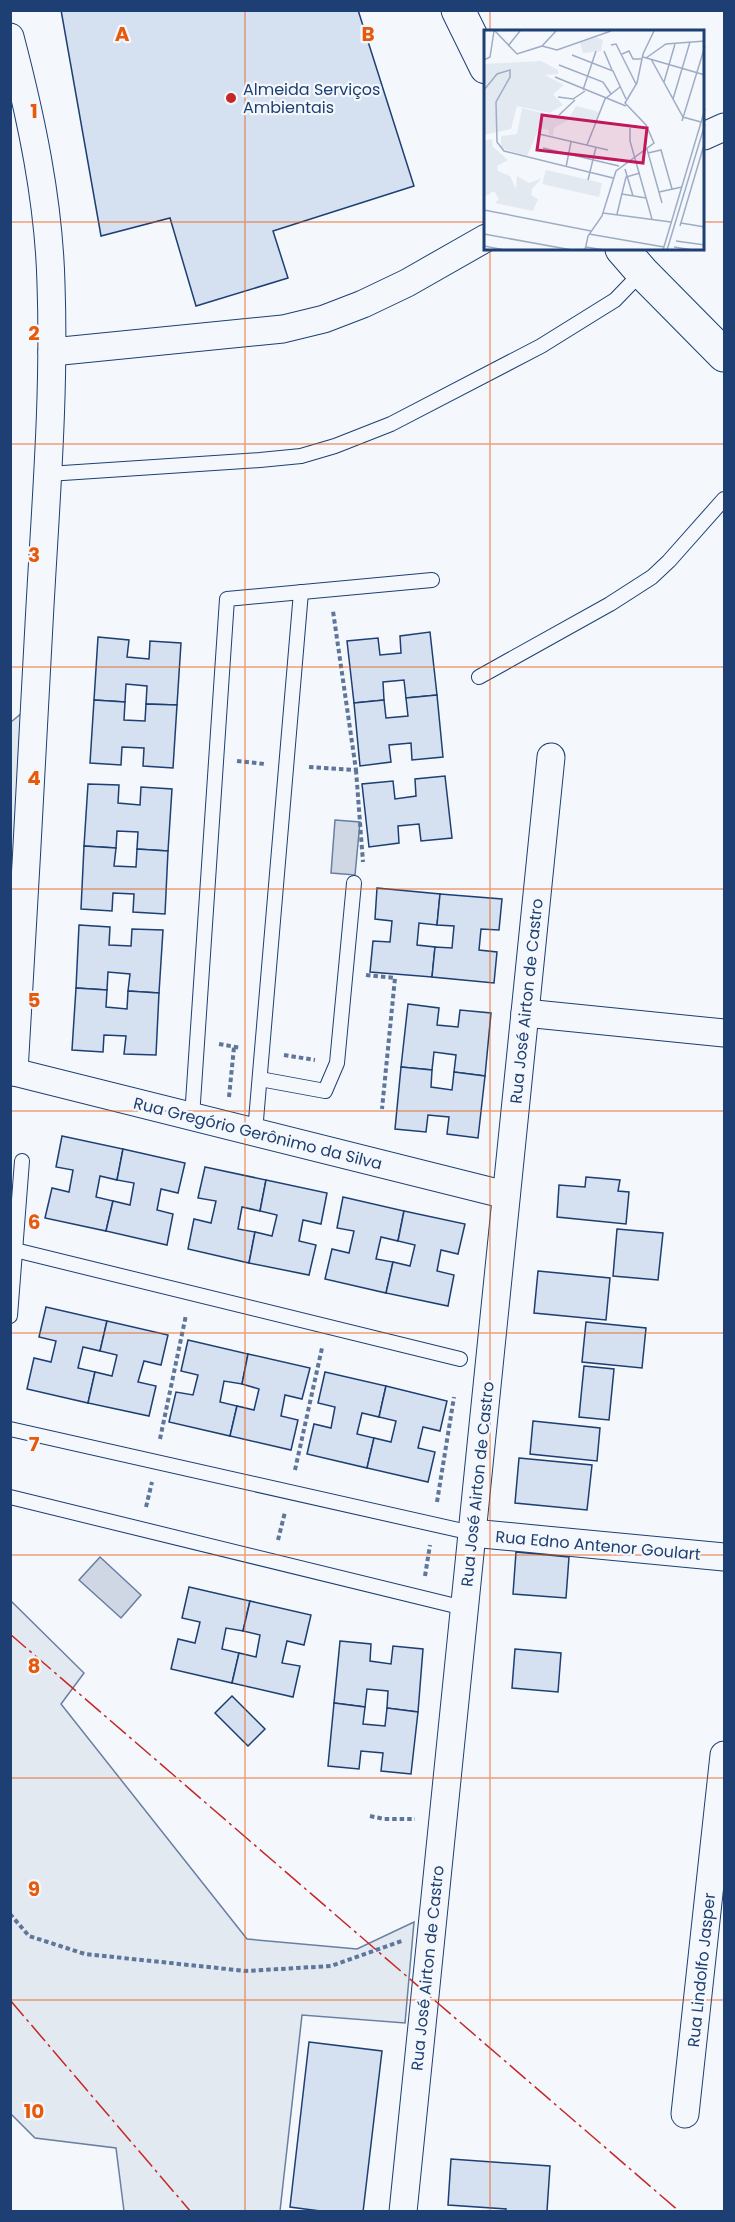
<svg xmlns="http://www.w3.org/2000/svg" width="735" height="2222" viewBox="0 0 735 2222" font-family="Poppins,sans-serif">
	<rect width="100%" height="100%" fill="#f4f7fb"/>
	<!-- green -->
	<g fill="#e3e9f0" stroke="#687fa3" stroke-width="1.5">
		<polygon points="22,713 11,920 11,722"/>
		<polygon points="11,1601 84,1673 61,1704 247,1939 357,1949 414,1922 405,2023 302,2015 280,2211 124,2211 116,2148 35,2138 11,2114"/>
	</g>
	<!-- water -->
	<g fill="#cfd7e4" stroke="#687fa3" stroke-width="1.5">
		<polygon points="335,820 360,822 355,875 331,873"/>
		<polygon points="100,1557 141,1595 121,1618 79,1580"/>
	</g>
	<!-- building -->
	<g fill="#d5e0f0" stroke="#1d3f73" stroke-width="1.5">
		<polygon points="61,10 358,10 414,186 273,231 288,278 196,306 170,218 101,236"/>
		<polygon points="430,632 437,695 406,698 404,680 383,682 384,700 354,703 347,641 378,638 380,655 401,653 400,636"/>
		<polygon points="98,637 129,640 127,657 149,659 150,641 181,643 177,705 146,704 147,686 126,684 125,702 94,700"/>
		<polygon points="437,695 443,757 412,760 411,743 389,745 391,762 360,766 354,703 384,700 386,718 408,716 406,698"/>
		<polygon points="94,700 125,702 124,720 145,721 146,704 177,705 173,768 143,766 144,748 122,747 121,765 90,763"/>
		<polygon points="445,776 452,838 421,841 419,824 398,826 399,843 369,847 362,784 393,781 395,799 416,796 415,779"/>
		<polygon points="88,784 119,785 118,803 140,805 141,787 172,789 168,851 137,849 138,832 117,831 116,848 84,846"/>
		<polygon points="84,846 116,848 114,866 136,867 137,849 168,851 165,914 133,912 134,894 113,893 112,911 81,909"/>
		<polygon points="377,888 440,894 437,925 419,923 417,945 435,947 432,977 370,972 373,941 390,942 392,921 375,919"/>
		<polygon points="440,894 502,899 499,930 481,929 479,950 497,952 494,983 432,977 435,947 452,948 454,926 437,925"/>
		<polygon points="79,925 110,927 109,945 131,946 132,929 163,930 159,993 128,991 130,974 108,972 107,990 76,988"/>
		<polygon points="76,988 107,990 106,1007 127,1009 128,991 159,993 156,1055 124,1054 126,1036 104,1035 103,1052 72,1050"/>
		<polygon points="408,1004 439,1008 437,1025 458,1027 460,1010 491,1013 485,1076 454,1072 456,1055 434,1052 432,1070 401,1067"/>
		<polygon points="401,1067 432,1070 431,1087 452,1090 454,1072 485,1076 478,1138 447,1134 449,1117 428,1115 426,1132 395,1129"/>
		<polygon points="62,1136 123,1149 117,1180 100,1176 96,1197 113,1201 106,1231 45,1218 52,1188 69,1192 73,1170 56,1167"/>
		<polygon points="123,1149 185,1163 178,1193 161,1189 157,1210 173,1214 167,1245 106,1231 113,1201 130,1205 134,1183 117,1180"/>
		<polygon points="205,1167 266,1180 260,1211 242,1207 238,1229 255,1232 249,1263 188,1249 194,1219 211,1223 216,1201 198,1198"/>
		<polygon points="586,1177 620,1180 618,1191 629,1192 626,1224 557,1217 559,1185 585,1187"/>
		<polygon points="266,1180 327,1193 321,1224 303,1220 299,1241 316,1245 309,1275 249,1263 255,1232 272,1236 277,1215 260,1211"/>
		<polygon points="343,1197 404,1211 398,1241 381,1237 376,1259 393,1262 386,1293 325,1279 332,1249 349,1253 354,1231 337,1228"/>
		<polygon points="404,1211 465,1224 458,1254 441,1250 437,1271 454,1275 448,1306 386,1293 393,1262 410,1266 415,1245 398,1241"/>
		<polygon points="617,1229 663,1233 658,1280 613,1276"/>
		<polygon points="538,1271 610,1278 606,1320 534,1313"/>
		<polygon points="46,1307 107,1321 100,1351 83,1347 78,1368 95,1372 88,1403 27,1389 34,1358 51,1362 56,1341 39,1337"/>
		<polygon points="107,1321 168,1335 161,1365 144,1361 138,1382 156,1386 149,1416 88,1403 95,1372 112,1376 117,1355 100,1351"/>
		<polygon points="586,1322 646,1328 642,1368 582,1362"/>
		<polygon points="188,1340 248,1354 242,1384 224,1381 220,1402 237,1406 230,1436 169,1422 176,1392 193,1395 198,1375 181,1371"/>
		<polygon points="248,1354 310,1368 302,1399 285,1395 281,1416 298,1420 291,1450 230,1436 237,1406 254,1410 259,1389 242,1384"/>
		<polygon points="584,1366 614,1369 609,1420 579,1417"/>
		<polygon points="325,1372 386,1386 379,1417 362,1413 357,1434 374,1438 367,1468 307,1454 314,1424 331,1428 335,1407 318,1403"/>
		<polygon points="386,1386 447,1401 440,1431 423,1427 418,1448 435,1452 428,1482 367,1468 374,1438 391,1442 396,1421 379,1417"/>
		<polygon points="533,1421 600,1428 597,1461 530,1454"/>
		<polygon points="519,1458 592,1465 587,1510 515,1503"/>
		<polygon points="516,1552 569,1557 566,1598 513,1594"/>
		<polygon points="189,1587 250,1601 243,1631 226,1628 222,1649 239,1653 232,1683 171,1669 178,1639 195,1643 200,1622 182,1618"/>
		<polygon points="250,1601 311,1615 304,1645 287,1641 282,1663 300,1666 293,1697 232,1683 239,1653 256,1657 260,1635 243,1631"/>
		<polygon points="340,1641 371,1644 370,1661 391,1664 393,1646 423,1649 418,1712 387,1708 388,1691 367,1689 365,1707 334,1703"/>
		<polygon points="515,1649 561,1653 558,1692 512,1688"/>
		<polygon points="232,1696 265,1729 248,1746 215,1713"/>
		<polygon points="334,1703 365,1707 363,1724 385,1726 387,1708 418,1712 411,1774 381,1771 383,1753 361,1751 359,1769 328,1766"/>
		<polygon points="309,2042 382,2051 363,2212 328,2212 290,2207"/>
		<polygon points="451,2159 550,2166 547,2211 505,2212 506,2209 448,2205"/>
	</g>
	<g fill="none" stroke-linecap="round" stroke-linejoin="round">
		<!-- lane casing -->
		<g stroke="#1d3f73" stroke-width="16">
			<g id="lane">
				<polyline points="48,474 260,460 301,456 335,446 391,424 541,346 615,300 642,272"/>
				<polyline points="479,677 610,604 652,577 669,561 724,499"/>
				<polyline points="260,1079 325,1091 337,1063 354,883"/>
				<polyline points="192,1117 227,599 432,580"/>
				<polyline points="255,1132 301,592"/>
				<polyline points="15,1250 460,1359"/>
				<polyline points="10,1316 22,1161"/>
				<polyline points="10,1429 472,1533"/>
				<polyline points="10,1497 464,1608"/>
			</g>
		</g>
		<!-- street casing -->
		<g stroke="#1d3f73" stroke-width="29">
			<g id="street">
				<path d="M10,37C31,117 49,201 51,284C55,397 45,511 39,624C31,773 23,923 14,1072"/>
				<polyline points="704,136 724,127"/>
				<polyline points="52,352 283,329 324,319 363,304 407,283 486,238"/>
				<polyline points="525,1013 724,1033"/>
				<polyline points="10,1071 506,1195"/>
				<polyline points="472,1533 724,1557"/>
				<polyline points="685,2114 724,1755"/>
				<polyline points="403,2212 551,757"/>
			</g>
		</g>
		<!-- primary casing -->
		<g stroke="#1d3f73" stroke-width="35">
			<g id="primary">
				<polyline points="458,10 486,67"/>
				<polyline points="622,249 642,272 724,355"/>
			</g>
		</g>
		<!-- path -->
		<g stroke="#5e769c" stroke-width="4" stroke-dasharray="4.5 3" stroke-linecap="butt">
			<polyline points="237,761 265,764"/>
			<polyline points="309,767 356,770 333,611"/>
			<polyline points="356,770 363,862"/>
			<polyline points="366,975 395,978 382,1109"/>
			<polyline points="219,1044 241,1048"/>
			<polyline points="284,1055 315,1060"/>
			<polyline points="229,1097 234,1047"/>
			<polyline points="160,1439 186,1315"/>
			<polyline points="295,1470 322,1348"/>
			<polyline points="437,1502 454,1397"/>
			<polyline points="146,1507 152,1482"/>
			<polyline points="278,1540 285,1512"/>
			<polyline points="425,1576 430,1545"/>
			<polyline points="370,1816 384,1819 415,1819"/>
			<polyline points="10,1914 29,1936 85,1954 246,1971 331,1966 402,1941"/>
		</g>
		<!-- lane -->
		<use href="#lane" stroke="#f4f7fb" stroke-width="14"/>
		<!-- street -->
		<use href="#street" stroke="#f4f7fb" stroke-width="27"/>
		<!-- primary -->
		<use href="#primary" stroke="#f4f7fb" stroke-width="33"/>
		<!-- power -->
		<g stroke="#c62828" stroke-width="1.5" stroke-dasharray="21 4.5 3 4.5" stroke-linecap="butt">
			<polyline points="10,1634 680,2212"/>
			<polyline points="10,2000 191,2212"/>
		</g>
	</g>
	<!-- grid -->
	<path fill="none" stroke="#e8590c" stroke-width="1.5" stroke-opacity="0.55" d="M245,10V2212M490,10V32M10,222H486M704,222H724M490,249V2212M10,444H724M10,667H724M10,889H724M10,1111H724M10,1333H724M10,1555H724M10,1778H724M10,2000H724"/>
	<!-- markers -->
	<circle fill="#c62828" stroke="#f4f7fb" stroke-width="2" cx="231" cy="98" r="6"/>
	<g text-anchor="middle" stroke-width="4.5" stroke-linejoin="round" paint-order="stroke">
		<!-- poi labels -->
		<g font-size="16" fill="#1d3f73" stroke="#f4f7fb" text-anchor="start">
			<text x="243" y="95">Almeida Serviços<tspan x="243" dy="18">Ambientais</tspan></text>
		</g>
		<!-- street labels -->
		<g font-size="16" fill="#1d3f73" stroke="#f4f7fb">
			<text transform="translate(526 1001) rotate(-84)" y="6">Rua José Airton de Castro</text>
			<text transform="translate(258 1133) rotate(14)" y="6">Rua Gregório Gerônimo da Silva</text>
			<text transform="translate(477 1484) rotate(-84)" y="6">Rua José Airton de Castro</text>
			<text transform="translate(598 1545) rotate(5)" y="6">Rua Edno Antenor Goulart</text>
			<text transform="translate(427 1968) rotate(-84)" y="6">Rua José Airton de Castro</text>
			<text transform="translate(701 1970) rotate(-84)" y="6">Rua Lindolfo Jasper</text>
		</g>
	</g>
	<!-- overview -->
	<g transform="translate(484 30)">
		<rect width="220" height="220" fill="#f4f7fb"/>
		<path d="M112,7L119,10L117,21L99,23L96,13ZM57,31L74,40V44L61,45L80,55L69,64L79,75L66,83L33,76L27,99L0,105V34ZM92,76L115,82L112,91L88,88L70,98L69,106L65,105V100L55,98L43,126L17,118V106L33,104L38,78L58,83L57,91L64,85L85,88ZM8,109L9,117L24,130L13,136L14,141L26,146L32,159L33,146L45,153L58,148L48,159L47,165L54,169L49,181L11,173L15,169L10,161L0,167V111ZM62,140L118,153L115,167L58,154Z" fill="#e3e9f0"/>
		<path fill="none" stroke="#9eadc5" stroke-width="1.5" d="M11,1L33,24L58,16L72,1M127,15L132,14L152,54M24,16L36,1M58,16L73,20L127,1M120,21L128,40M138,24L145,21L149,29H157M88,25L129,41L142,69M159,27L221,45M162,28L182,14L221,11M167,29L199,87L217,92M0,30L6,27L10,1M75,35L119,52L127,64M71,47L142,76M180,52L191,14M0,60L13,44L26,40V47L12,72L13,112L20,121L129,148M99,60L112,21M74,67L89,69L101,61M189,69L206,12M75,85L91,70M198,91L221,16M112,92L164,98M146,98V111L168,189M55,104L124,120M103,115L121,69L136,57M59,118L135,136M163,119L178,173M164,123L177,120L188,159M82,137L87,112M141,139L149,166M104,150L112,117M175,162L198,157M138,164L162,168M0,180L107,201M119,183L187,192M133,184L142,147L156,143M197,193L221,197M196,196L220,115M0,204L88,220M105,204L180,217M192,211L221,215M0,216L21,220M102,217L120,220M190,217L209,220M101,220L104,206L118,186L132,141L170,113L162,95L141,73L153,53L159,24L170,1M179,220L221,79M183,220L221,94"/>
		<path fill="#c2185b" fill-opacity="0.15" stroke="#c2185b" stroke-width="3" d="M58,85L163,98L159,133L53,120Z"/>
		<rect width="220" height="220" fill="none" stroke="#1d3f73" stroke-width="3"/>
	</g>
	<g font-size="20" text-anchor="middle" font-weight="bold" fill="#e8590c" stroke="#f4f7fb" stroke-width="4.5" stroke-linejoin="round" paint-order="stroke">
		<text x="122" y="41">A</text>
		<text x="368" y="41">B</text>
		<text x="34" y="118">1</text>
		<text x="34" y="340">2</text>
		<text x="34" y="562">3</text>
		<text x="34" y="785">4</text>
		<text x="34" y="1007">5</text>
		<text x="34" y="1229">6</text>
		<text x="34" y="1451">7</text>
		<text x="34" y="1673">8</text>
		<text x="34" y="1896">9</text>
		<text x="34" y="2118">10</text>
	</g>
	<!-- border -->
	<rect width="735" height="2222" fill="none" stroke="#1d3f73" stroke-width="24"/>
</svg>
